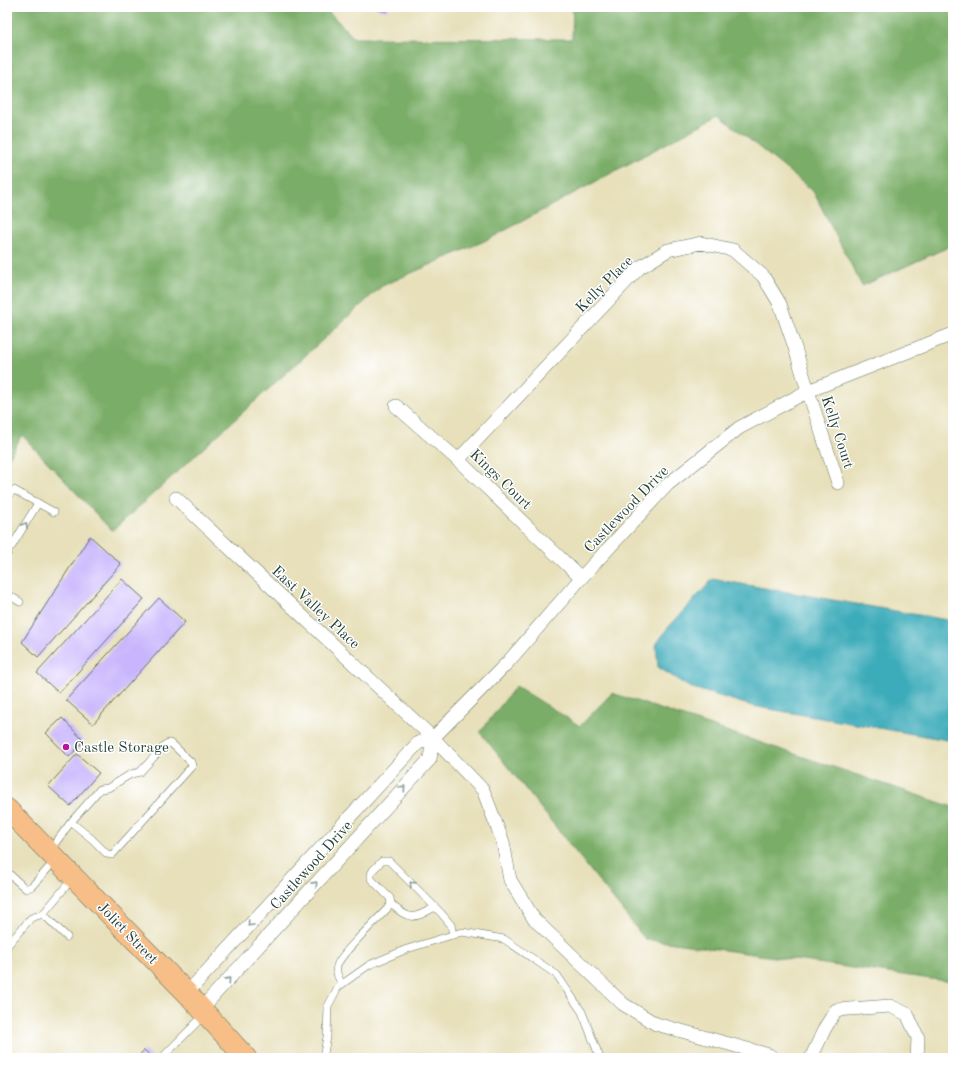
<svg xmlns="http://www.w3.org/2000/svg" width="960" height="1065" viewBox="0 0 960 1065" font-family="'Old Standard TT',serif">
	<rect width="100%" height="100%" fill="#fff"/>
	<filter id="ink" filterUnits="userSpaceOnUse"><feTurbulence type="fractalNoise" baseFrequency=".025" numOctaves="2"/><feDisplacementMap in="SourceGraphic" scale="8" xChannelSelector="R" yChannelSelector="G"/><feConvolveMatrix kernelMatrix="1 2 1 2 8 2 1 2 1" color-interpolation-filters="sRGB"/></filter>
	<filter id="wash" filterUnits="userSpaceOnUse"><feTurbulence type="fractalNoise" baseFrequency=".012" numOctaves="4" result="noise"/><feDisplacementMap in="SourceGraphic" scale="16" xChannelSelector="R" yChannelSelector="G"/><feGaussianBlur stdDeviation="0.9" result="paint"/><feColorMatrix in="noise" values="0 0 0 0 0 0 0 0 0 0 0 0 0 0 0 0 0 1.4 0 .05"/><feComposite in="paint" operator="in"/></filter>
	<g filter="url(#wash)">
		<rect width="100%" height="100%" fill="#e7e0ba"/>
		<!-- forest -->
		<g fill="#7aad68" stroke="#4c754e">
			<polygon points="7,7 324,7 354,38 572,39 573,7 953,7 953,245 862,286 813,191 719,115 491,238 382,286 112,531 22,435 7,461"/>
			<polygon points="516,686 580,726 612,693 953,807 953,982 645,939 480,732"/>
		</g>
		<!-- water -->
		<polygon fill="#3dacba" stroke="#2e7477" points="713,579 953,621 953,741 752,706 689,687 658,667 656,645 666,630"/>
		<g id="blocks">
			<!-- building -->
			<g fill="#c8b5fd">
				<polygon points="379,7 388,7 387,11 378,10"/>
				<rect x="501" y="7" width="21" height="2"/>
				<polygon points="90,536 121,564 38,657 22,642"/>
				<polygon points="122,579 144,599 59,693 37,673"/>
				<polygon points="159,598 185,622 93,724 66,700"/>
				<polygon points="62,718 84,741 69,757 46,733"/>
				<polygon points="77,754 99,773 70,806 48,786"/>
				<polygon points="144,1050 153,1058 137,1058"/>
			</g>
		</g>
	</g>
	<g filter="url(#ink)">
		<use href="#blocks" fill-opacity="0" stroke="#657663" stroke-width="1"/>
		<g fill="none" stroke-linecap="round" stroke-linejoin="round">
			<!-- lane casing -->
			<g stroke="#657663" stroke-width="8">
				<g id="lane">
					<polyline points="7,496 14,490 54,512"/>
					<polyline points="12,546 38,503"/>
					<polyline points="7,554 8,553"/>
					<polyline points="7,594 20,602"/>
					<polyline points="50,850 71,822 92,839 107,854 112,855 192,766 191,762 172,744 169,743 166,744 140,772 131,774 108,788 100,789 71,822"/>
					<polyline points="7,872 26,889 32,886 55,861"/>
					<path d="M391,904C410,921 414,919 435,907"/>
					<polyline points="43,914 67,937"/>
					<polyline points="7,946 31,918 43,914 72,879"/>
					<path d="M342,984C339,979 335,973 337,966C340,954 377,920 387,909L391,904L390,898L371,879V874L373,870L382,861H389L441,913L451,925L453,935"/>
					<polyline points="162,1058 204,1015"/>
					<polyline points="323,1058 327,1037 328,1006 338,987 369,965 407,949 462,932 504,939 557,975 582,1012 600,1058"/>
				</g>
			</g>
			<!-- street casing -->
			<g stroke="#657663" stroke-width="14">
				<g id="street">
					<polyline points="396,406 458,460 581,578"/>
					<polyline points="458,460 639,268 668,250 701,243 733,250 763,276 780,304 795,348 808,391 838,483"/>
					<polyline points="176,498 433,738 483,790 503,842 510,880 534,919 623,1004 656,1024 769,1055 773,1058"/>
					<polyline points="187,993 418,743 433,738 508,662 581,578 667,485 739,428 808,391 953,334"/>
					<polyline points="201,1009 430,759 433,738"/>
					<polyline points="811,1058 825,1028 836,1010 890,1006 907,1014 918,1038 917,1058"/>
				</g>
			</g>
			<!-- primary casing -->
			<g stroke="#657663" stroke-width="22">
				<polyline id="primary" points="7,809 187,993 246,1058"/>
			</g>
			<!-- lane -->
			<use href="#lane" stroke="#fff" stroke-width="7"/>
			<!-- street -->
			<use href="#street" stroke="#fff" stroke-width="13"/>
			<!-- primary -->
			<use href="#primary" stroke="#f7be88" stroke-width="21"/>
		</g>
		<!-- one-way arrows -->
		<defs><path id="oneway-chevron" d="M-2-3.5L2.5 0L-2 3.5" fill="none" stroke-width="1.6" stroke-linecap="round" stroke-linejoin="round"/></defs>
		<g stroke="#8f9e9a">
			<use href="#oneway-chevron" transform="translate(25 525) rotate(-59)"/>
			<use href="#oneway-chevron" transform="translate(403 788) rotate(-48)"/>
			<use href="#oneway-chevron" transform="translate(315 884) rotate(-48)"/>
			<use href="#oneway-chevron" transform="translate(412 884) rotate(-136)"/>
			<use href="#oneway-chevron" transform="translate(250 924) rotate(133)"/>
			<use href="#oneway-chevron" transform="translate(228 980) rotate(-48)"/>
		</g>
	</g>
	<!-- markers -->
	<circle fill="#b5179e" stroke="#fff" stroke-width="1.5" cx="66" cy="747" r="4"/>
	<g text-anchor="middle" stroke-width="3" stroke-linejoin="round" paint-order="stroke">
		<!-- street labels -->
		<g font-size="15" fill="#1f3d34" stroke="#fff">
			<text transform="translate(604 284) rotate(-45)" y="5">Kelly Place</text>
			<text transform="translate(838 432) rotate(72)" y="5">Kelly Court</text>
			<text transform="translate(501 479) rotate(44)" y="5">Kings Court</text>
			<text transform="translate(626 509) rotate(-46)" y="5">Castlewood Drive</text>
			<text transform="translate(316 607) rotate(43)" y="5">East Valley Place</text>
			<text transform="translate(311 865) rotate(-48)" y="5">Castlewood Drive</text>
			<text transform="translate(128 933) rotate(46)" y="5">Joliet Street</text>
		</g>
		<!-- poi labels -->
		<g font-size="15" fill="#1f3d34" stroke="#fff" text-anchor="start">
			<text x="74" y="752">Castle Storage</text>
		</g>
	</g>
	<!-- margin -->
	<rect width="960" height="1065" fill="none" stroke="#fff" stroke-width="24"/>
</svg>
